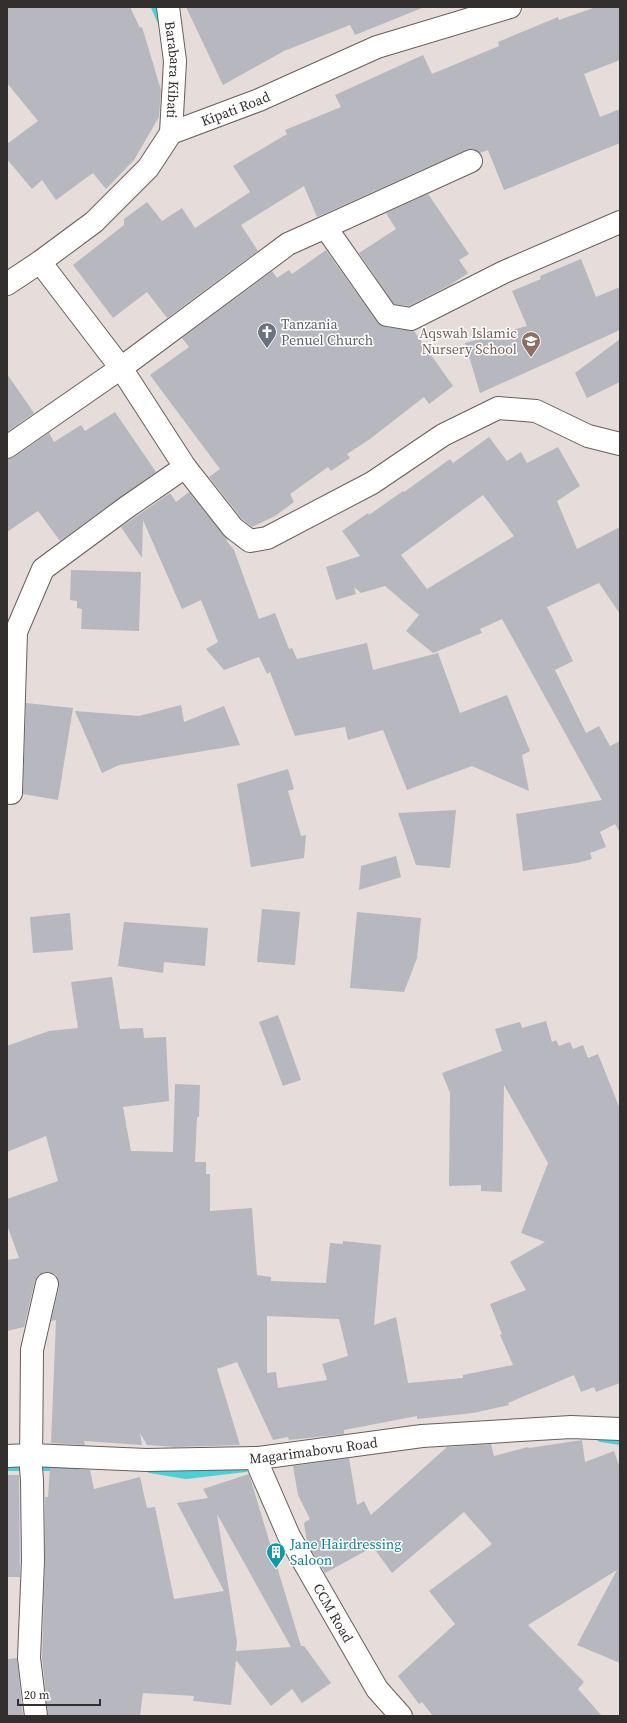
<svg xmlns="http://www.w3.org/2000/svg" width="627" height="1723" viewBox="0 0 627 1723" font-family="'Source Serif 4',serif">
	<rect width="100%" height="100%" fill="#e6dcd9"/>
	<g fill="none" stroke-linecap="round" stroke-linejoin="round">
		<!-- stream -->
		<g stroke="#48d1d8" stroke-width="8">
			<polyline points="155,7 162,23"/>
			<polyline points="601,1438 620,1441"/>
			<polyline points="7,1467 76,1467"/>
			<polyline points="150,1469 186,1475 245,1468"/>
		</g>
	</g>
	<!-- building -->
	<g fill="#b7b7bf" fill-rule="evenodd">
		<polygon points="7,7 130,7 140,28 142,27 161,90 159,117 134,160 106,189 93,173 56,200 42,180 32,189 7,159 7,144 38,121 7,83"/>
		<polygon points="186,7 422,7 422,8 355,35 350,25 284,51 223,85"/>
		<polygon points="596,7 620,7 620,60 584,74 600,117 620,109 620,143 504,190 488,150 480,153 473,149 466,150 317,217 304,186 241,225 258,251 167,318 147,292 113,318 73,265 124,225 124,219 147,202 162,221 182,208 195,228 250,192 233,166 287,134 285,130 341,107 335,95 423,55 432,74 499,46 498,42 558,17 559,20"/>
		<polygon points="428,194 469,254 459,260 468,273 450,285 409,306 394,304 359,253 396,229 386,213"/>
		<polygon points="326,250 377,322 385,327 414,331 453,386 429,404 424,397 370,439 347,454 350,458 331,471 328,467 290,494 294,502 275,516 252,527 242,519 209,477 220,469 150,375 189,347 182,338 272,271 277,278 289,270 292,274"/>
		<polygon points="581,259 596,297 620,287 620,330 480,393 465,343 527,326 512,291 541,279 540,276"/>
		<polygon points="620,339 620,382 587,398 575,373"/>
		<polygon points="7,374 34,413 7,432"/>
		<polygon points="115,412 156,472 60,541 38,511 7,532 7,459 14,457 49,433 54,442 81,425 85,431"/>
		<path d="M489,437L507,461L521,452L527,463L558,447L580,486L557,501L577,549L620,527V614L599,583L547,607L573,661L555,670L586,733L599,726L610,746L620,741V833L615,824L600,832L606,847L590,853L592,859L577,863L523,871L516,814L602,800L502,619L480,629L482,633L433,653L406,631L419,615L385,586L361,593L354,587L356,594L336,600L326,567L360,556L342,531L368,513L369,515L403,491L404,492L450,459L453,463ZM483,495L514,536L427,589L401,555Z"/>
		<polygon points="189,492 228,540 226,540 234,550 259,619 275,613 289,649 292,648 297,659 367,643 373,670 438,653 460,713 507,695 530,751 522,755 529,791 472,766 407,790 383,730 348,740 345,727 295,736 270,672 267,674 259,657 224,670 206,649 218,642 201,600 182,609 143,520 142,558 121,527 170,493 176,502"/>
		<polygon points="71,570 141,572 139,631 81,629 82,609 77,608 77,601 70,600"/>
		<polygon points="26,703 73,708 58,800 23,794"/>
		<polygon points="181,705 184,722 224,706 240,745 119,765 102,773 75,711 139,716"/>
		<polygon points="288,769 294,789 288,791 301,836 306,835 304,858 251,867 237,784"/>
		<polygon points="456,810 450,868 416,865 398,813"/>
		<polygon points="396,856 401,877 359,890 361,866"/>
		<polygon points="262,909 300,912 295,965 257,962"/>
		<polygon points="357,912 421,918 417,958 404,992 350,988"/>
		<polygon points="70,913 73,950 33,953 30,917"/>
		<polygon points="124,922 208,928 205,966 164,962 163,973 118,966"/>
		<path d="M112,977L120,1029L143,1028L144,1038L166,1037L169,1101L123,1107L131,1151L173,1152L175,1084L200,1085L199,1117H197L195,1162H206V1174H210V1211L252,1208L257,1275L271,1277V1281L326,1283L330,1243L343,1244V1241L381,1245L374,1325L396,1317L408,1383L463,1378V1375L513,1365L500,1335L502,1334L490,1304L526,1290L510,1262L545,1242L521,1233L548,1163L504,1085L502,1192L481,1191V1185L449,1186L450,1093L442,1073L502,1051L495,1029L520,1022L522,1028L546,1021L552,1042L556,1040L559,1046L570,1042L573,1049L583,1045L588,1058L598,1054L620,1109V1383L596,1392L594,1387L581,1392L574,1375L508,1403L509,1405L473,1413L417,1419V1416L344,1430V1434L289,1440L288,1437L273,1440L237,1362L217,1369L240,1445L176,1447L147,1445L140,1433L142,1445L84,1441L85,1445L51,1443L56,1320L51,1321L59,1287V1281L56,1275L50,1272H44L38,1275L35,1281L24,1327L7,1331V1260L19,1258L7,1225V1199L58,1181L46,1136L7,1152V1046L49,1031L78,1028L71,982ZM267,1316L339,1319L348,1356L322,1364L327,1380L278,1388L276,1372L267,1373Z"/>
		<polygon points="278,1015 301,1080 283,1086 259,1022"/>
		<polygon points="582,1440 585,1462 614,1451 620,1468 620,1663 577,1645 617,1570 528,1625 584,1682 578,1689 602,1716 433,1716 422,1702 419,1704 398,1676 455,1624 429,1591 492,1544 464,1512 392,1573 373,1547 325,1573 307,1543 304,1523 310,1519 298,1495 293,1466 349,1458 357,1505 364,1501 371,1515 447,1447 491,1444 494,1456 528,1447 529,1448"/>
		<path d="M50,1468L90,1470L94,1489L140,1477L147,1508L155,1507L174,1599L224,1591L177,1503L208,1498L203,1489L249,1474L301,1646H304L331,1683L302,1703L292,1689L271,1706L236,1660L231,1705L193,1701L194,1696L143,1693L140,1716H48L42,1658L45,1562V1497H48ZM217,1514L291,1647L236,1651L237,1642Z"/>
		<polygon points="7,1475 19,1475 20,1577 7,1577"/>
		<polygon points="17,1658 23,1716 7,1716 7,1659"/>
	</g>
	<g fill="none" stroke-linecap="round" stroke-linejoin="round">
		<!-- street casing -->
		<g stroke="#675f5c" stroke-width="24">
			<g id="street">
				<path id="s1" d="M168,7L175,61L171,133"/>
				<polyline points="326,228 387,315 411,319 504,272 620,222"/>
				<polyline points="40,262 121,368 185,467 233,528 250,541 267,538 372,483 443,435 498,408 536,411 588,436 620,444"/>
				<path id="s2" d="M7,284L40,262L94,222L148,168L171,133L259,100L377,47L510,7"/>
				<polyline points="7,447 121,368 288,244 471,161"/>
				<polyline points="11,793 16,632 43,569 127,507 185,467"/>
				<path id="s3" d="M7,1456L31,1455L146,1460L259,1458L422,1436L571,1427L620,1429"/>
				<path id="s4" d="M259,1458V1467L289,1536L377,1689L401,1716"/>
				<polyline points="36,1716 29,1658 33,1561 32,1480 31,1468 32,1350 47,1284"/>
			</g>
		</g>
		<!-- street -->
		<use href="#street" stroke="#fff" stroke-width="22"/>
	</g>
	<!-- icons -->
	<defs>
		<g id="church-pin" transform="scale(1)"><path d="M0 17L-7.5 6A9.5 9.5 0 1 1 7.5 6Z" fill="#6b7280" stroke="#fff"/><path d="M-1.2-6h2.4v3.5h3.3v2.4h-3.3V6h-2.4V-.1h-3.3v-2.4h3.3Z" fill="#fff"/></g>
		<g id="school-pin" transform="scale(1)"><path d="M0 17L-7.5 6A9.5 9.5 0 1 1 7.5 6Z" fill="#8d6e63" stroke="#fff"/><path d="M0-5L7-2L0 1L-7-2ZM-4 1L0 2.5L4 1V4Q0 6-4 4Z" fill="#fff"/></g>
		<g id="building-pin" transform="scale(1)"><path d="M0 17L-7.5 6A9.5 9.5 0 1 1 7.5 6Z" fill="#0f9aa8" stroke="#fff"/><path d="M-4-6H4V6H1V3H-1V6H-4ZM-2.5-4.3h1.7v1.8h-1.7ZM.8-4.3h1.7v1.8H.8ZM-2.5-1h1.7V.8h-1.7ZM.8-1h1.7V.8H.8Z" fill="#fff"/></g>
	</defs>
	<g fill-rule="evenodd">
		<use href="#church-pin" x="267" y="332"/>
		<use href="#school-pin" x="531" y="341"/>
		<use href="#building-pin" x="276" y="1552"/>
	</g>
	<g text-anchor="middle" stroke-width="3" stroke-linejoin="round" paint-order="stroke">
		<!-- street labels -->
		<g font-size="14" fill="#332f2e" stroke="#fff">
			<text dy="5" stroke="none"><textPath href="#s1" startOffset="63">Barabara Kibati</textPath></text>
			<text dy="5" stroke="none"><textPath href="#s2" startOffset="294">Kipati Road</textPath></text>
			<text dy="5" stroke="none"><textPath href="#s3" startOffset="307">Magarimabovu Road</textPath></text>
			<text dy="5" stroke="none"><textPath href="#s4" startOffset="173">CCM Road</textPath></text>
		</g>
		<!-- worship labels -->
		<g font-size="14" fill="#5b616d" stroke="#fff" text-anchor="start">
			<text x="281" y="329">Tanzania<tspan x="281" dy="16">Penuel Church</tspan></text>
		</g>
		<!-- education labels -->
		<g font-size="14" fill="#785e54" stroke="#fff" text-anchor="end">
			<text x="517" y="338">Aqswah Islamic<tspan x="517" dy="16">Nursery School</tspan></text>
		</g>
		<!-- culture labels -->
		<g font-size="14" fill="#0d838f" stroke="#fff" text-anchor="start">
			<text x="290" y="1549">Jane Hairdressing<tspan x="290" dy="16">Saloon</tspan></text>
		</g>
	</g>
	<!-- border -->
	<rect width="627" height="1723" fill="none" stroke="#332f2e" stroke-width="16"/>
	<!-- scale -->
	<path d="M18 1699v6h82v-6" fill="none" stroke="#332f2e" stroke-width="2"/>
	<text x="24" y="1699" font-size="12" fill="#332f2e" stroke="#ffffff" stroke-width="3" paint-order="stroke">20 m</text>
</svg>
